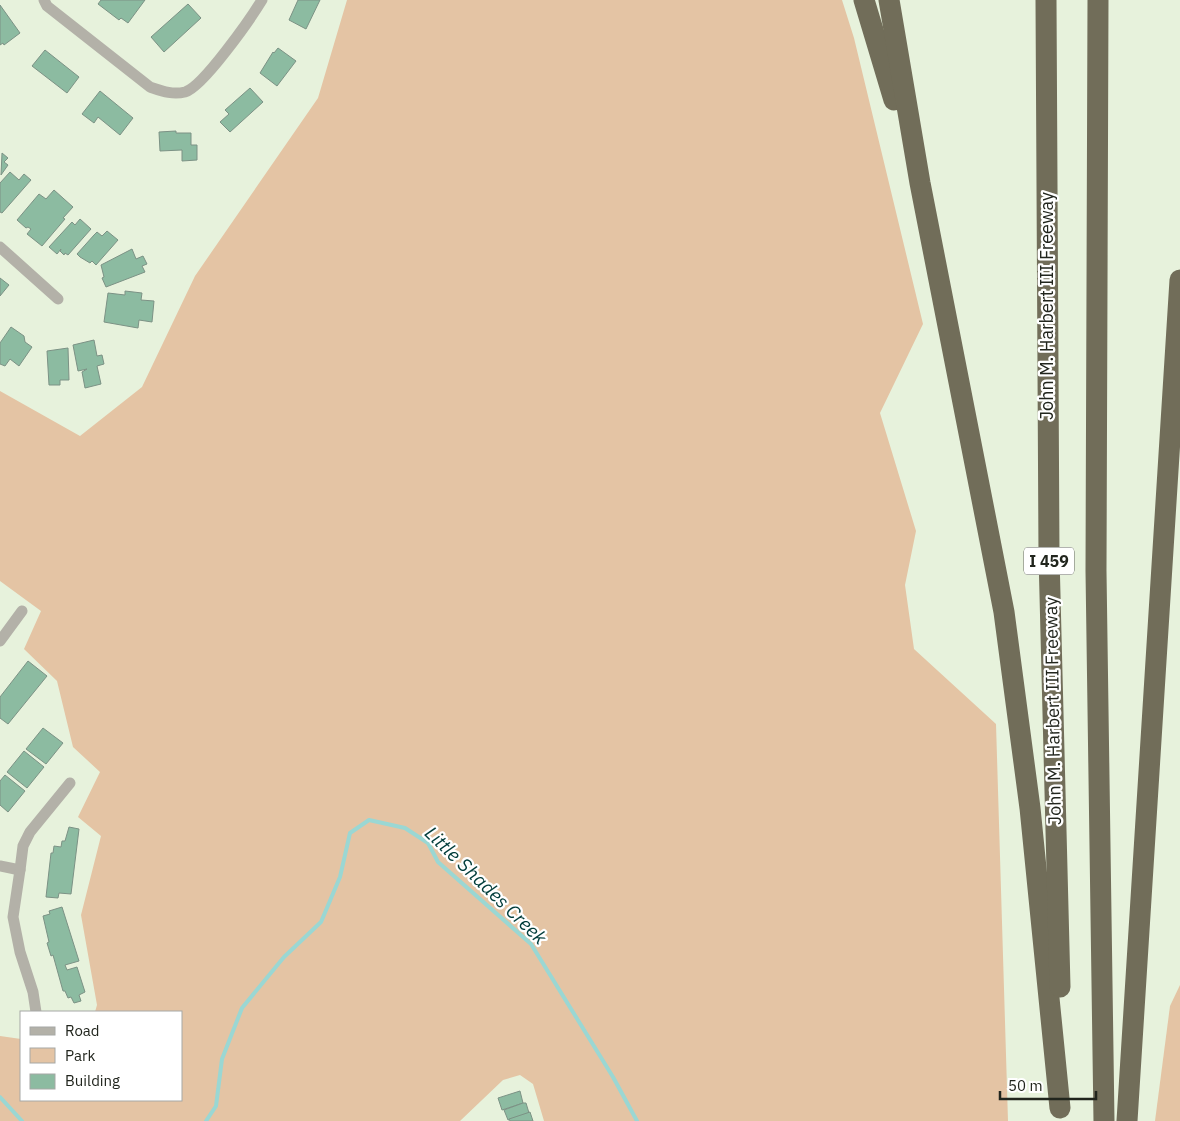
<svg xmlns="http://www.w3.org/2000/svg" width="1180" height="1121" viewBox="0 0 1180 1121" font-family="'IBM Plex Sans',sans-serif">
	<rect width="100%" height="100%" fill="#e7f2dc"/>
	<!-- green -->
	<g fill="#e4c4a4">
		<polygon points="347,0 842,0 854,38 923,324 880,413 916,531 905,585 914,649 996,724 1008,1121 544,1121 533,1084 520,1075 503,1080 460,1121 0,1121 0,1036 21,1039 21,1100 181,1100 181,1012 95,1012 97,1005 81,915 101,836 78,817 100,772 73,747 57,681 24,649 41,611 0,581 0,391 80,436 142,387 195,276 318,98"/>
		<polygon points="1180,985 1180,1121 1155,1121 1170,1006"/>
	</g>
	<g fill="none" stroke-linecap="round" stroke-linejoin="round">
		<!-- stream -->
		<g stroke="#9ad7d3" stroke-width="4">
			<polyline points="0,1097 22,1121"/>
			<polyline points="206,1121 216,1106 222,1059 242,1008 284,957 321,922 340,877 350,833 369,820 405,828 428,843 438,862 531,944 613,1077 637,1121"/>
		</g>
	</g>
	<!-- building -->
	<g fill="#8cbba1" stroke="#7c9285">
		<polygon points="101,0 145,0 128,23 121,18 119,20 98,4"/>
		<polygon points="298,0 320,0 306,29 289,20"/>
		<polygon points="188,4 201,18 164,52 151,37"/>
		<polygon points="0,5 20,33 4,45 3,43 0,45"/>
		<polygon points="278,48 296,61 277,86 260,73 273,52 274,53"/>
		<polygon points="45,50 79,77 67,93 32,66"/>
		<polygon points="250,88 263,102 230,132 220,122 229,114 225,110"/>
		<polygon points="100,91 133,118 120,135 98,117 94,123 82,114"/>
		<polygon points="176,131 176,133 191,133 191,145 197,145 197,160 182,161 182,150 160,151 159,132"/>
		<polygon points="2,153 8,158 4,162 8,165 1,175"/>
		<polygon points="10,172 19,180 24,174 31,180 2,213 0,212 0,183"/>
		<polygon points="54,190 73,207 63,218 65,219 42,246 27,234 31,229 28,227 26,228 17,220 39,194 46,199"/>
		<polygon points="80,219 91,229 68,255 65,253 64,255 60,251 61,249 57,254 49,247 72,222 75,225"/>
		<polygon points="107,231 118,240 96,265 92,261 90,263 80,257 77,254 94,235 97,232 102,236"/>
		<polygon points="132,249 136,259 143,256 147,264 142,266 145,272 106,287 102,278 104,277 101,265"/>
		<polygon points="0,278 9,285 0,296"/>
		<polygon points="125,291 142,293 141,300 154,301 152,322 139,320 138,328 104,322 108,293 125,295"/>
		<polygon points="11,327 24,336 25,342 32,347 19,366 10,359 5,366 0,364 0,343"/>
		<polygon points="94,340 97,356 102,355 104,364 97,366 101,384 85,388 82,372 87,369 78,371 73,345"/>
		<polygon points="68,348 69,380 60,380 60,385 49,385 47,351"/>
		<polygon points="28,661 47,676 8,724 0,718 0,697"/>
		<polygon points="43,728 63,743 46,764 26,749"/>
		<polygon points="24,751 44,767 27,788 7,772"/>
		<polygon points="5,775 25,791 8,812 0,805 0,781"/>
		<polygon points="69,827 79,829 71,894 59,893 58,898 46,897 51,853 53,853 54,846 61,847 62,841 65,841"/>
		<polygon points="62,907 79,961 65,965 67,970 77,967 85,992 79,995 81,1001 74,1003 71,997 68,998 65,991 63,991 53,955 51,956 47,943 49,942 43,916 50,914 49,911"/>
		<polygon points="520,1091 523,1103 502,1110 498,1098"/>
		<polygon points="523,1103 526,1103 529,1113 508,1120 504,1110"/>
		<polygon points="530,1112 533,1121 510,1121 509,1119"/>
	</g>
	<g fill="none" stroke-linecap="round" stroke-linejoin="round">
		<!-- street -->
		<g stroke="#b3b1a8" stroke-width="11">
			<path d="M44,0L47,6L150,87C162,91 172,95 185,92C203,87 251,18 262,0"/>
			<polyline points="0,247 58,299"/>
			<polyline points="0,641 22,611"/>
			<polyline points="0,866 20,870"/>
			<polyline points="36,1012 33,992 20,952 13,917 20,870 23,846 30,832 70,783"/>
		</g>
		<!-- highway -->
		<g stroke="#716d59" stroke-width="21">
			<polyline points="864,0 894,100"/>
			<polyline points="889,0 920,183 1004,612 1030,808 1060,1108"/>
			<polyline points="1046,0 1049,556 1060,987"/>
			<polyline points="1098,0 1096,571 1104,1121"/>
			<polyline points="1127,1121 1180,280"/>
		</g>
	</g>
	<g text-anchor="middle" stroke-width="4.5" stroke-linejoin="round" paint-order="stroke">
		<!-- shield labels -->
		<rect fill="#fff" stroke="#646661" stroke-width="1" x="1024" y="547.5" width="50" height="27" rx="4"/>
		<g font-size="16" font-weight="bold" fill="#21251d">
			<text x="1049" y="567">I 459</text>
		</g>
		<!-- street labels -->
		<g font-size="18" fill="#21251d" stroke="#fff">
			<text transform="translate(1047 306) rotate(-90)" y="6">John M. Harbert III Freeway</text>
			<text transform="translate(1053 711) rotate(-91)" y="6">John M. Harbert III Freeway</text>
		</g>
		<!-- water labels -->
		<g font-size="19" font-style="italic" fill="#003c3a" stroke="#fff">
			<text transform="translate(486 885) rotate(44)" y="7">Little Shades Creek</text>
		</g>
	</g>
	<!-- legend -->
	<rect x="20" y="1011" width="162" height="90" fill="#ffffff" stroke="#a6a8a5"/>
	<rect x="30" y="1027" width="25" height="8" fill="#b3b1a8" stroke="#a6a8a5"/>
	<text x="65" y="1036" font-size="15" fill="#21251d">Road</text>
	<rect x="30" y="1048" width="25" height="15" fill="#e4c4a4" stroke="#a6a8a5"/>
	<text x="65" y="1061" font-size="15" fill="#21251d">Park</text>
	<rect x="30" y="1074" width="25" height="15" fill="#8cbba1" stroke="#a6a8a5"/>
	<text x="65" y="1086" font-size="15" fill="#21251d">Building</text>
	<!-- scale -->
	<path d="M1000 1091v8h96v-8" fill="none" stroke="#21251d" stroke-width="2.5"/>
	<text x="1008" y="1091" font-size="15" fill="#21251d" stroke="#ffffff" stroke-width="4" paint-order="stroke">50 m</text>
</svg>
